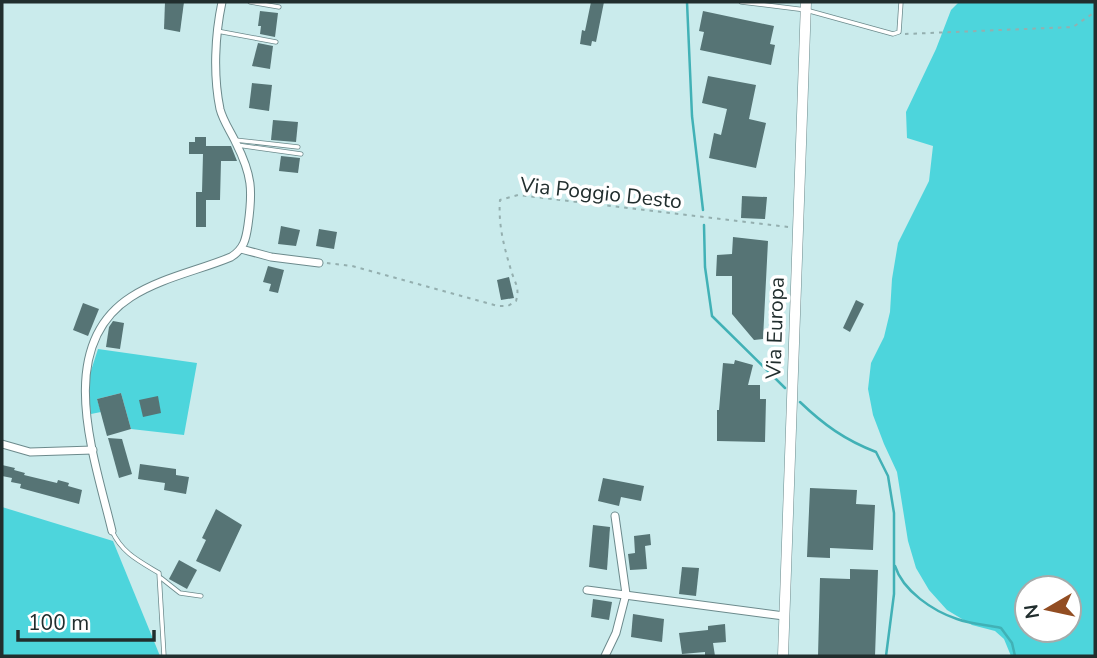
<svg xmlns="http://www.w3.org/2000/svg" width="1097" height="658" viewBox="0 0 1097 658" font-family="'Nunito Sans',sans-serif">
	<rect width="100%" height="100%" fill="#caebec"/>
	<!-- green -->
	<g fill="#4dd5dc" fill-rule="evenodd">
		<path d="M959,2H1095V656H1011L1004,639L995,631L972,625L947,610L929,590L916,568L908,541L897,472L884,444L873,415L868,389L871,363L884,337L890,312L892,279L898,243L929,181L933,146L907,138L906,112L936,49L951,10ZM1027,588H1069V630H1027Z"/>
		<polygon points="98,349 197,363 184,435 131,429 121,393 97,399 101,412 91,414 87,383"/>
		<polygon points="2,507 113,541 160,656 2,656"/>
	</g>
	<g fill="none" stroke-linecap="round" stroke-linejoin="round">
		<!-- stream -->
		<g stroke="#41b1b6" stroke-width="2.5">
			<polyline points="687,2 692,116 703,210"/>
			<polyline points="704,225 705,267 712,316 785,388"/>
			<path d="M800,402C824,425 845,440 876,452L888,476L894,513V594L886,656"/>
			<path d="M895,566C903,591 933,611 957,619C971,624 987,625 1001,628L1012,643L1015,656"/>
		</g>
	</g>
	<!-- building -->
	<g fill="#567475">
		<polygon points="165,2 184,2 180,32 164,29"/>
		<polygon points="591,2 604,2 596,42 592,41 591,46 580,44 582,30 585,31"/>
		<polygon points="260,11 278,13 275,37 260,34 261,26 258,26"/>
		<polygon points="703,11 774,26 770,44 775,45 771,65 700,50 704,32 699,31"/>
		<polygon points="258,43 273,46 270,69 252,66"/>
		<polygon points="708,76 756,85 749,119 766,123 756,168 709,158 714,133 721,135 727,109 702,103"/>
		<polygon points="252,83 272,85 269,111 249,108"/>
		<polygon points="273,120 298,122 296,142 271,140"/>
		<polygon points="195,137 206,137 206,146 231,146 237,161 221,161 220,200 206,200 206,227 196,227 196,192 202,192 203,154 189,154 189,142 195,142"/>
		<polygon points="281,156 300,158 298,173 279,171"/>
		<polygon points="742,196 767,197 765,219 741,218"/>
		<polygon points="281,226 300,230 296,246 278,244"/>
		<polygon points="319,229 337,232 334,249 316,246"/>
		<polygon points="733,237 768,241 763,339 754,340 732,314 732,276 716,276 717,255 732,254"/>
		<polygon points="268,266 284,270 278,293 269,291 271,284 263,282"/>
		<polygon points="509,277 514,298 501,300 497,280"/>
		<polygon points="856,300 864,304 850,332 843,328"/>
		<polygon points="83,303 99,309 88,336 73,330"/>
		<polygon points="113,321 124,323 120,349 106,347 109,327"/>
		<polygon points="735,360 753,365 748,385 760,385 760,399 766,399 765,442 717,441 717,410 719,410 723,363 734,364"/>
		<polygon points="121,393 131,429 107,436 97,399"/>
		<polygon points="158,396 161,413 143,417 139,400"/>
		<polygon points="108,438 122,439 132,474 119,478"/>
		<polygon points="140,464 176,469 176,475 189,477 186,494 164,490 165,483 138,479"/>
		<polygon points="2,465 15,468 14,470 25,473 24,475 57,483 58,480 69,483 68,486 82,490 79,504 20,488 21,484 11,482 12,478 2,476"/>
		<polygon points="603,478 644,486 641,501 621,497 619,506 598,501"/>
		<polygon points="810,488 857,490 856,504 875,505 873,550 830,548 830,558 807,557"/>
		<polygon points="216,509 242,525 220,572 196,561 206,540 202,538"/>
		<polygon points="593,525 610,527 607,570 589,567"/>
		<polygon points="650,534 651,545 645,546 647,569 630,570 628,554 635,553 634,536"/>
		<polygon points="179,560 197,570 187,589 169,579"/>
		<polygon points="682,567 699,568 696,596 679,594"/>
		<polygon points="850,569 878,570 875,656 818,656 820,578 850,579"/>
		<polygon points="593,599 612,602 609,620 591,617"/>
		<polygon points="633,614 664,619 662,642 631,637"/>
		<polygon points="725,624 726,642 713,643 715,656 705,656 705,652 682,654 679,633 708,630 708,626"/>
	</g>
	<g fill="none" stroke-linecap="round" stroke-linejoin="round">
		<!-- lane casing -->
		<g stroke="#6c8a8c" stroke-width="5">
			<g id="lane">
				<polyline points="250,2 279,7"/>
				<polyline points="741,2 806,10 893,34 899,32 901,2"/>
				<polyline points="217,31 276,42"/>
				<polyline points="235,140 298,147"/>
				<polyline points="237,145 301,154"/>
				<path d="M112,531C122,553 139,561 159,573L164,656"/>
				<polyline points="161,578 180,593 201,596"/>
			</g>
		</g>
		<!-- street casing -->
		<g stroke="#6c8a8c" stroke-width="9">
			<g id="street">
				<polyline points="241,249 271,257 319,263"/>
				<polyline points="2,444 30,452 93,450"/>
				<path d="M112,531C95,459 53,347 131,297C160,278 200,270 231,257C244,249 246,239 248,225C253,190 252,175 236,143C231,132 223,121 220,109C213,75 215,35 222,2"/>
				<polyline points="587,590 784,616"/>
				<polyline points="605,656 616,633 626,594 615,516"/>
			</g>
		</g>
		<!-- secondary casing -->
		<g stroke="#6c8a8c" stroke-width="11">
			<polyline id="secondary" points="783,656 806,2"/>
		</g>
		<!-- path -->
		<g stroke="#94afaf" stroke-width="2" stroke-dasharray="3.5 5" stroke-linecap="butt">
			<polyline points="905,34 1073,27 1095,12"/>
			<path d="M327,263L352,266L498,306H508L516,301C520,287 515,284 511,270C504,247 498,224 500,200L518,195L789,227"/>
		</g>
		<!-- lane -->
		<use href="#lane" stroke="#fff" stroke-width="3.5"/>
		<!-- street -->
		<use href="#street" stroke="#fff" stroke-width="7"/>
		<!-- secondary -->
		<use href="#secondary" stroke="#fff" stroke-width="10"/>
	</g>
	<g text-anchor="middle" stroke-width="7" stroke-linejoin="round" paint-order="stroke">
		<!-- street labels -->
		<g font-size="21" fill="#212e2e" stroke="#fff">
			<text transform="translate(601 193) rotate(6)" y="7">Via Poggio Desto</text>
			<text transform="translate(775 328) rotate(-88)" y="7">Via Europa</text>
		</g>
	</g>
	<!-- border -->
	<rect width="1097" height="658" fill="none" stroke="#212e2e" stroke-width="7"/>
	<!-- north arrow -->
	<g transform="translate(1048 609) rotate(261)"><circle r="33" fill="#ffffff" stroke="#a6abab" stroke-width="2"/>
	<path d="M0-5L12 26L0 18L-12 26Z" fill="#924d22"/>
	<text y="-10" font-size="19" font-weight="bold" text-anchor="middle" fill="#212e2e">N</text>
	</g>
	<!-- scale -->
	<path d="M18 630v10h136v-10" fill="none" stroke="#212e2e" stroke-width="3.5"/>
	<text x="28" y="630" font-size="21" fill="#212e2e" stroke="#ffffff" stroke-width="5" paint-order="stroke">100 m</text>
</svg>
